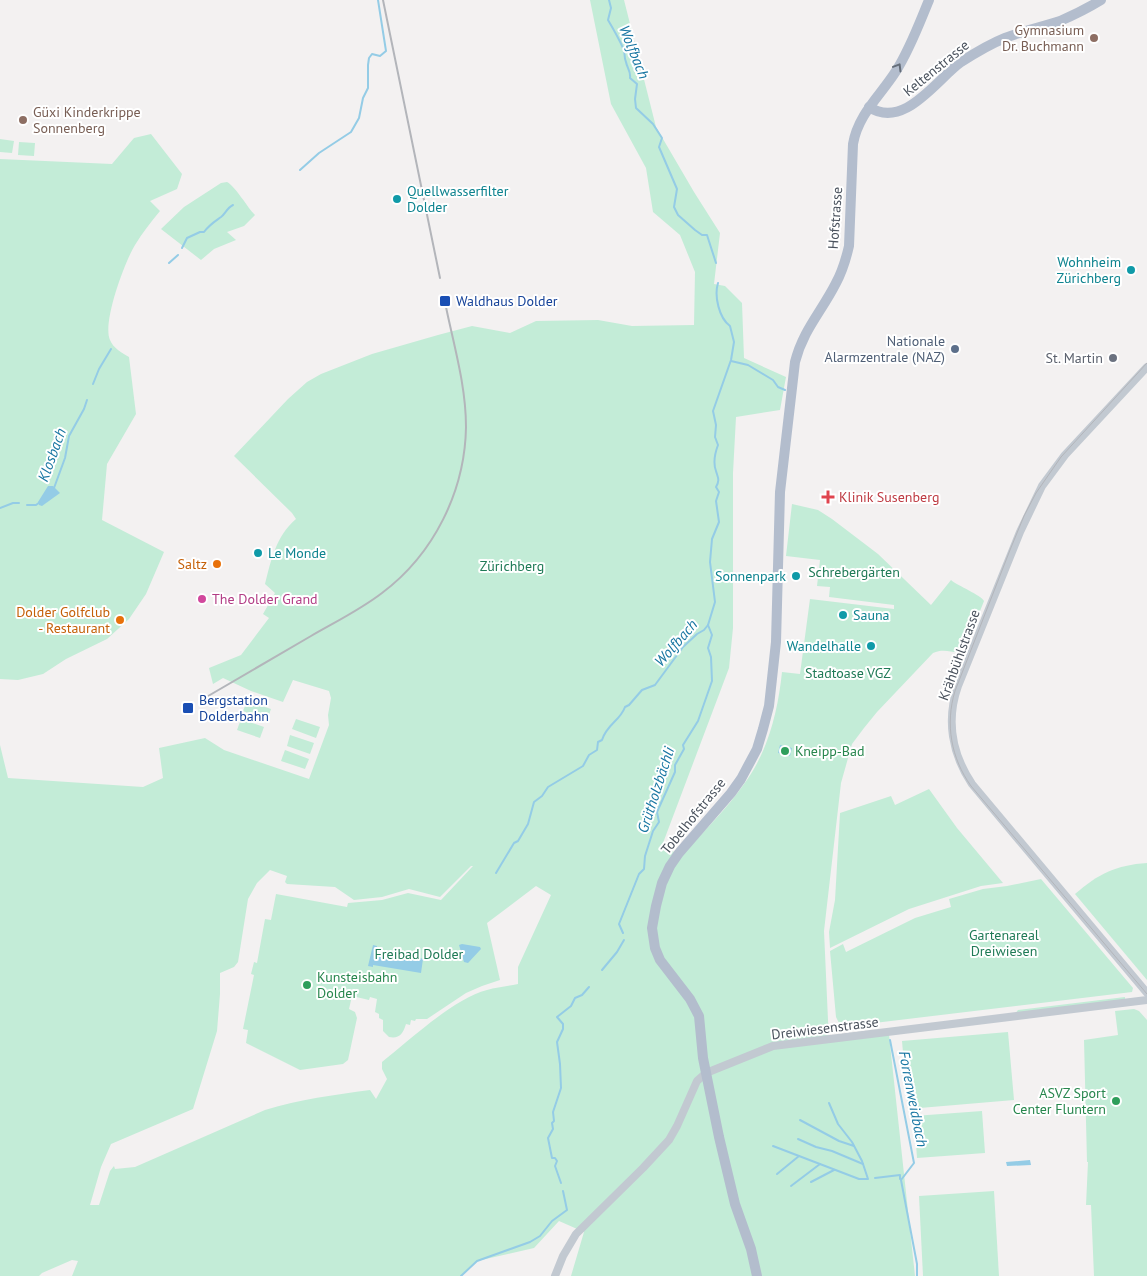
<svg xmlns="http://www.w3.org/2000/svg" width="1147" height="1276" viewBox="0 0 1147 1276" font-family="'PT Sans',sans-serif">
	<rect width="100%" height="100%" fill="#f3f1f1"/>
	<!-- green -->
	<g fill="#c3ecd7" fill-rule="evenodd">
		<path d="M590,0H624L656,127L694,192L720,233L714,284L725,286L742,303L744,358L786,377L780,410L736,417L733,473V628L729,668L663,843L680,857C701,834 727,809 744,784C768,752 778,711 782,672L800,674L810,599L894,609V605L829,597L830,587L817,586L820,560L786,556L792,504L818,510L832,519L878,554L931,605L951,580C958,586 981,595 984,601L964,651C954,655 946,647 933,653L877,712L864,728L852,744L841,783L824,931L829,1042L889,1035L915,1276H571L584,1232L559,1221L534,1248L477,1261L461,1276H72L78,1261L72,1260L42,1273L39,1276H0V745L8,778L143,787L163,778L159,748L205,738L224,750L309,779L329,725L328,715L331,698L329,691L293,680L283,702L251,691L223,678L213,684L209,668L241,655L269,618L263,614L275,593L265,584C271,560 276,536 296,519L292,513L234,456L288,399L307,382L321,374L372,354L438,335L472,326L510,333L536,321L598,320L632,326L694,325L695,272L680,235L653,212L646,168L611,104ZM471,866H473L441,900L408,893L382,900L348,903L347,907L276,894L271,920L265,919L257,963L254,962L251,974L254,975L243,1029L248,1030L246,1043L300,1070L343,1064L348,1060L357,1018L355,1012L349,1009L352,996L369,1000L370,997L377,999L375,1012L379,1014V1018L383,1020V1031L389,1037C399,1039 403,1034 406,1024L410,1025L411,1020L415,1021L416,1019H427L466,993L482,986L500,980L487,923L536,886L551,895L518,967V984C508,986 497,987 487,990C453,999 410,1040 382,1062V1069L387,1079L376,1099L370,1090C334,1095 300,1099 265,1110L135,1167L115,1169L114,1166L110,1171L99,1205H90L101,1167L111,1144L193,1109L217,1031L220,994V973L234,967L238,962L248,899L257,883L270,870L287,876L285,882L287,884L335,887L354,900L382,897L409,889L440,897Z"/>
		<path d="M151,134L182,174L177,189L150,201L160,211C151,222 142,233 135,245C125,261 102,323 110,340C113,348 122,353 129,357L136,414L107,464L102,520L164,552L146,594L129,619L107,639L66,659L43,674L18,680L0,679V159L112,164L134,138Z"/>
		<polygon points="0,139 14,141 12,153 0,152"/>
		<polygon points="19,142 35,143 34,156 18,155"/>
		<path d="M227,182C236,187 247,207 255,215L244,226L227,232L236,240L214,249L201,260L161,229L184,207L221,183Z"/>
		<polygon points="247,701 271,709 267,720 243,711"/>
		<polygon points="241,719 264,727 260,738 237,730"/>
		<polygon points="296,719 320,727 316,738 292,729"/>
		<polygon points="290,735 314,743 310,754 287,746"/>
		<polygon points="285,750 309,759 305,769 281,761"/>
		<polygon points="929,789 957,828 1003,883 981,886 909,909 830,948 829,932 835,900 840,813 891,796 895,805"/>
		<path d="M1147,863V980L1075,894C1098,874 1116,865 1147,863Z"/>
		<polygon points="1041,879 1133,988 1132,992 841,1027 836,1017 830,951 843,944 846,952 915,918 951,907 949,899 983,889 1007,886"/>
		<polygon points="1125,997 1125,1000 1015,1014 1018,1010"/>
		<polygon points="1134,1009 1139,1011 1147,1020 1147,1276 1094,1276 1091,1205 1086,1205 1088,1162 1087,1162 1084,1040 1118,1035 1115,1011"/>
		<polygon points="1008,1032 1014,1100 908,1109 902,1041"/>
		<polygon points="982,1111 985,1153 917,1158 914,1116"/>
		<polygon points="994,1191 999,1276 923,1276 919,1196"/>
	</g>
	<!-- water -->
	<g fill="#94cce6">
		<polygon points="48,486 53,486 60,493 42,506 39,505 38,502"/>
		<polygon points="780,745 792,748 790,756 778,753"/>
		<polygon points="462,944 480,947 481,949 468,963 464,962 459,945"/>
		<polygon points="373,945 377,946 377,949 418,957 423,959 421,973 373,965 373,967 368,966"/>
		<polygon points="1030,1160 1031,1165 1007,1166 1006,1162"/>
	</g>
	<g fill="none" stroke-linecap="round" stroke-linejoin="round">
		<!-- stream -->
		<g stroke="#94cce6" stroke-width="2">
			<path d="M609,0L611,8L608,20C614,30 619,39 624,50C625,54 624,58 626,62C627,68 631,71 630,78L637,84L635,99L636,108L653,124L662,138L659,147L677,189L674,207L678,215L695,230L702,235H707L716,263"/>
			<polyline points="300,170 319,153 351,132 359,118 363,98 368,88 368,65 369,58 372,54 380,56 386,51 378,0"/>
			<path d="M182,248L187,238L200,232H204C209,225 214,222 221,217C225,214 227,208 233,205"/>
			<polyline points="169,263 178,255"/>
			<polyline points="731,361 748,365 773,380 778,387 785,390"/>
			<polyline points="93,384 99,369 111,349"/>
			<polyline points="54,488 65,458 69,436 84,409 87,400"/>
			<polyline points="27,505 36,505 40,502"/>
			<polyline points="0,508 13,503 19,503"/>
			<path d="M496,873L514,843L518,841L528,824L534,802L542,796L548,787L583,766L589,755L597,750L598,742L602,740C607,724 620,721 625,707L629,705L642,690L655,685L683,647L697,634L704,630L708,625L715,602L710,562L712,539L719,522L716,501L719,492L716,487C720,480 718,478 716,471C713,463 715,453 718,445L715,437L716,425L713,411L731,360L734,342L730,326C719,318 714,296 718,283"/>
			<polyline points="623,933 619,924 639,874 644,869 645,856 653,831 659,822 657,812 675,772 675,765 684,749 683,745 698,721 712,681 711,657 708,648 712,635 708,625"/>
			<polyline points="602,970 617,952 624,940"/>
			<polyline points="890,1040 914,1163 901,1180 917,1264 917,1276"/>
			<polyline points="800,1120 839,1141 854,1146"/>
			<polyline points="798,1139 816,1147 832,1151 863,1164"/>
			<polyline points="773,1146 859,1179 868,1179 862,1161 852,1142 838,1124 829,1103"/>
			<polyline points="777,1174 799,1156"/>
			<polyline points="875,1178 900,1175 900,1179"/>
			<polyline points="811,1182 834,1170"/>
			<polyline points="561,1183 555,1166 557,1161 555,1158 552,1158 548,1138 553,1129 552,1123 554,1121 553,1112 561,1088 560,1064 557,1042 563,1029 563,1024 557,1017 571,1006 575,998 582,995 589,987"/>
			<polyline points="791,1186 820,1164"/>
			<polyline points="461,1276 477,1261 530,1242 540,1236 552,1221 567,1210 563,1191"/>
		</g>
		<!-- minor -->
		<g stroke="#c2c9d1" stroke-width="8">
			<path d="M1147,367L1065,455L1042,486L1020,532L958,686C946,720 952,754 972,784L1147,993"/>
			<polyline points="555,1276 563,1256 576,1234 643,1168 669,1140 677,1126 697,1081 706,1073 773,1046 1147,1000"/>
		</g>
		<!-- major -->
		<g stroke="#b3bdcd" stroke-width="10">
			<path d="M869,107C904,130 936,80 961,62C975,53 990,44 1005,38C1022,31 1042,27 1060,21C1074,15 1088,8 1101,0"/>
			<path d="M757,1276L751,1249L735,1204L719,1137L703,1058L699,1016L690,999L660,960L655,948L652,928L656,906L662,883L670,866L679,853L731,793L741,779L757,749L763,729L769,706L776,642L780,492L795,362C803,330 822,311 836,283C842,272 846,259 849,246L853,144C858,114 881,95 896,71C910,49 919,24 929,0"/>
		</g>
		<!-- tram -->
		<path stroke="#b3b5ba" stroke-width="1" d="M1147,363L1061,457L1036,493L1024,516L1010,550L955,691C945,724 951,758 971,786L1147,994"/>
		<!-- rail -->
		<g stroke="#b3b5ba" stroke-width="2">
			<polyline points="383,0 440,278"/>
			<path d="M203,699C239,678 275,657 311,636C335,622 360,610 382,593C434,554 465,491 466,427C466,386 454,346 446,307"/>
		</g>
	</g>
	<!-- one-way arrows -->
	<defs><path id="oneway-chevron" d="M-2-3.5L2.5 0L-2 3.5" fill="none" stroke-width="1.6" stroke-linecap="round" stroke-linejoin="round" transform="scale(1.25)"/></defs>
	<use stroke="#646d79" href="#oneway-chevron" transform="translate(898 67) rotate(-59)"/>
	<!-- markers -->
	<g fill="#8d6e63" stroke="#fff" stroke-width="2">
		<circle cx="1094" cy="38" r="5"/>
		<circle cx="23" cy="120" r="5"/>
	</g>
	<g fill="#0f9aa8" stroke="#fff" stroke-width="2">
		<circle cx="397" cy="199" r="5"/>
		<circle cx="1131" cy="270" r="5"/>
		<circle cx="258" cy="553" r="5"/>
		<circle cx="796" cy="576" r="5"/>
		<circle cx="843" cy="615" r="5"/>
		<circle cx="871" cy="646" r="5"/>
	</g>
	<g fill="#1a4fb4" stroke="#fff" stroke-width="2">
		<rect x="439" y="295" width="12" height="12" rx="2.5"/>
		<rect x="182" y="702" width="12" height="12" rx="2.5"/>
	</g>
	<circle fill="#5c6f8a" stroke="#fff" stroke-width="2" cx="955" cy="349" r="5"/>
	<circle fill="#6b7280" stroke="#fff" stroke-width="2" cx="1113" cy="358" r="5"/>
	<path fill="#e0444e" stroke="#fff" stroke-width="2" d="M825.5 489.5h5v5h5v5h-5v5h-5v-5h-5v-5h5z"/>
	<g fill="#e8710a" stroke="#fff" stroke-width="2">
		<circle cx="217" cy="564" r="5"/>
		<circle cx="120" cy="620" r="5"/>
	</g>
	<circle fill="#d1479c" stroke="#fff" stroke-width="2" cx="202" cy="599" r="5"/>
	<g fill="#2e9e5b" stroke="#fff" stroke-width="2">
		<circle cx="785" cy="751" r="5"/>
		<circle cx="307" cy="985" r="5"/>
		<circle cx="1116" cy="1101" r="5"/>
	</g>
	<g text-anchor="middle" stroke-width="4" stroke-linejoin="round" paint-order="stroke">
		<!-- education labels -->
		<g font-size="14" fill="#785e54" stroke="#fff" text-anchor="end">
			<text x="1084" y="35">Gymnasium<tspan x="1084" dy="16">Dr. Buchmann</tspan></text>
			<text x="33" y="117" text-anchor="start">Güxi Kinderkrippe<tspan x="33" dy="16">Sonnenberg</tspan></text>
		</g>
		<!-- street labels -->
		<g font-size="14" fill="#4a525d" stroke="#fff">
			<text transform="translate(936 68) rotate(-39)" y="5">Keltenstrasse</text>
			<text transform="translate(835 218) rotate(-86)" y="5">Hofstrasse</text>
			<text transform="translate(959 655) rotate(-70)" y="5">Krähbühlstrasse</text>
			<text transform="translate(693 816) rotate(-51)" y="5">Tobelhofstrasse</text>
			<text transform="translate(825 1028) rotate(-7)" y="5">Dreiwiesenstrasse</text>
		</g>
		<!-- culture labels -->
		<g font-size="14" fill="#0d838f" stroke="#fff" text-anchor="start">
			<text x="407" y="196">Quellwasserfilter<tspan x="407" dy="16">Dolder</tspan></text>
			<text x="1121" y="267" text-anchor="end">Wohnheim<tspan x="1121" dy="16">Zürichberg</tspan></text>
			<text x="268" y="558">Le Monde</text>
			<text x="786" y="581" text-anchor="end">Sonnenpark</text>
			<text x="853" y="620">Sauna</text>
			<text x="861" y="651" text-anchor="end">Wandelhalle</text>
		</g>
		<!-- transit labels -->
		<g font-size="14" fill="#164399" stroke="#fff" text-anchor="start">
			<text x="456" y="306">Waldhaus Dolder</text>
			<text x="199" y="705">Bergstation<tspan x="199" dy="16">Dolderbahn</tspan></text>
		</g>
		<!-- service labels -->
		<g font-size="14" fill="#4e5e75" stroke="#fff" text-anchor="end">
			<text x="945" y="346">Nationale<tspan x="945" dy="16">Alarmzentrale (NAZ)</tspan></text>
		</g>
		<!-- worship labels -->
		<g font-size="14" fill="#5b616d" stroke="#fff" text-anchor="end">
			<text x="1103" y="363">St. Martin</text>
		</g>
		<!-- health labels -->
		<g font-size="14" fill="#be3a42" stroke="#fff" text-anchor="start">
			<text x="839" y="502">Klinik Susenberg</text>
		</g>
		<!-- food labels -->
		<g font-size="14" fill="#c56008" stroke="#fff" text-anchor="end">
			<text x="207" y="569">Saltz</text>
			<text x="110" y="617">Dolder Golfclub<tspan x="110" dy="16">- Restaurant</tspan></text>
		</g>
		<!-- park labels -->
		<g font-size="14" fill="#1f7a56" stroke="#fff">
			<text x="512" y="571">Zürichberg</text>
			<text x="854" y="577">Schrebergärten</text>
			<text x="848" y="678">Stadtoase VGZ</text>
			<text x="1004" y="940">Gartenareal<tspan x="1004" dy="16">Dreiwiesen</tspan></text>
			<text x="419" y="959">Freibad Dolder</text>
		</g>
		<!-- hotel labels -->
		<g font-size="14" fill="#b23c85" stroke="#fff" text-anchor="start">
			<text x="212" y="604">The Dolder Grand</text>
		</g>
		<!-- leisure labels -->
		<g font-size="14" fill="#27864d" stroke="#fff" text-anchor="start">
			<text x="795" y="756">Kneipp-Bad</text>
			<text x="317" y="982">Kunsteisbahn<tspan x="317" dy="16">Dolder</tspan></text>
			<text x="1106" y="1098" text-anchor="end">ASVZ Sport<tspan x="1106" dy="16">Center Fluntern</tspan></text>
		</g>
		<!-- water labels -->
		<g font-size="15" font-style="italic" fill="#1876a2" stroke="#fff">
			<text transform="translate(634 52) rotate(68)" y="5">Wolfbach</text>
			<text transform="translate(52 455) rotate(-70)" y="5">Klosbach</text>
			<text transform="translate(676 643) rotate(-49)" y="5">Wolfbach</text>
			<text transform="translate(656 790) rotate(-72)" y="5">Grütholzbächli</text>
			<text transform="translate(913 1099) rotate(79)" y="5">Forrenweidbach</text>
		</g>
	</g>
</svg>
